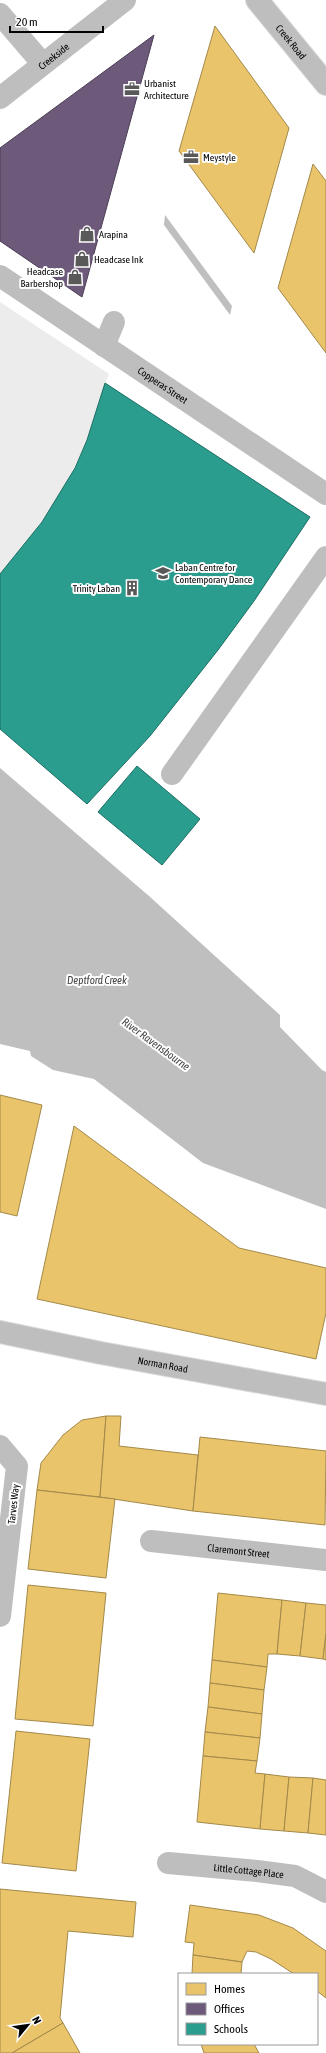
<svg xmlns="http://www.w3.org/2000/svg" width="326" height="2053" viewBox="0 0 326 2053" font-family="'Asap Condensed',sans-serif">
	<rect width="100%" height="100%" fill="#fff"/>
	<!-- green -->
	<path fill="#ececec" d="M0,302L109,374C100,396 95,419 86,441C66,491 35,534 0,574Z"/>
	<!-- water -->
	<g fill="#bfbfbf">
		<polygon points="165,215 232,306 230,315 164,225"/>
		<polygon points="0,768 149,896 280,1015 280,1027 322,1070 326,1072 326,1209 203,1163 94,1079 53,1070 31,1056 30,1051 0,1044"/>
	</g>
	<!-- homes -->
	<g fill="#e9c46a" stroke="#a3894a">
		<polygon points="215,26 289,128 254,253 179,151"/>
		<polygon points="313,164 326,181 326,353 278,288"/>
		<polygon points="0,1095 42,1105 17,1216 0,1212"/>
		<polygon points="74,1126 239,1248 326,1268 326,1313 316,1359 37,1299"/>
		<polygon points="106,1416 100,1497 37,1490 41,1463 63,1435 82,1420"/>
		<polygon points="106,1416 121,1416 119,1446 198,1455 193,1511 100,1497"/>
		<polygon points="200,1437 326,1451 325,1525 193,1511"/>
		<polygon points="37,1490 115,1499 106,1578 28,1569"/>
		<polygon points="28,1585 106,1593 93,1726 15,1719"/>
		<polygon points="218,1593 282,1600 277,1654 268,1654 267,1667 212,1660"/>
		<polygon points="282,1600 306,1603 300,1656 277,1654"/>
		<polygon points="306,1603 326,1605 326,1634 323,1659 300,1656"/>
		<polygon points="326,1634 326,1660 323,1659"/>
		<polygon points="212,1660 267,1667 264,1690 210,1683"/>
		<polygon points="210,1683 264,1690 262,1714 208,1707"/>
		<polygon points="208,1707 262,1714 260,1738 205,1732"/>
		<polygon points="16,1731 90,1739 76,1871 2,1863"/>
		<polygon points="205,1732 260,1738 257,1761 203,1756"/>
		<polygon points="203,1756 257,1761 255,1773 265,1774 260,1829 197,1822"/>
		<polygon points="265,1774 289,1777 284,1831 260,1829"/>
		<polygon points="289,1777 313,1778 308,1833 284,1831"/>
		<polygon points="313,1778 326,1780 326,1835 308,1833"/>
		<polygon points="0,1889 136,1902 133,1937 68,1931 60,2018 63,2023 12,2053 0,2053"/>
		<polygon points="190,1905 259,1915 293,1928 326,1951 326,1998 317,1991 317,1974 294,1974 271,1959 256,1952 247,1951 242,1962 193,1955 194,1943 185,1942"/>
		<polygon points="193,1955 242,1962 241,1974 192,1974"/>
		<polygon points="63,2023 80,2053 12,2053"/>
		<polygon points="201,2044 254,2044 259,2053 204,2053"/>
	</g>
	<!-- offices -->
	<polygon fill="#6d597a" stroke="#4c3e55" points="154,35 104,217 82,297 0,241 0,148"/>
	<!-- schools -->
	<g fill="#2a9d8f" stroke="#1d6e64">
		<polygon points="105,383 310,517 254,601 218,650 150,736 87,804 0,729 0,574 42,522 75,468 87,440"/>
		<polygon points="137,766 200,819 162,865 98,812"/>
	</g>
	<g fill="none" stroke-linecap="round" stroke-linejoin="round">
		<!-- major casing -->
		<g stroke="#dbdbdb" stroke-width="24">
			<g id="major">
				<path id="s5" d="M257,0L326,84"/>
				<path id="s6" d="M0,1332L101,1353L326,1394"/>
			</g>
		</g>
		<!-- minor -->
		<g stroke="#bebebe" stroke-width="22">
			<polyline points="0,14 42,63"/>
			<path id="s1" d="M0,98L125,0"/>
			<path id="s2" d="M0,276L326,494"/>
			<polyline points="104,346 114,322"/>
			<polyline points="172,774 326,557"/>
			<polyline points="0,1446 17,1466 0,1616"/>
			<path id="s3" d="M151,1541L326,1560"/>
			<path id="s4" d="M168,1863L257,1871L295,1876L326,1892"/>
		</g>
		<!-- major -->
		<use href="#major" stroke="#bebebe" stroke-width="22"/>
	</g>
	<!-- icons -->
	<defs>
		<g id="office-bare" transform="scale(1.2)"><path d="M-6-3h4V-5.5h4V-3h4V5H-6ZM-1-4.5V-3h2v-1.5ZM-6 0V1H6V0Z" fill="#595959" stroke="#fff" stroke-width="2.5" paint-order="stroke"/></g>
		<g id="shop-bare" transform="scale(1.2)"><path d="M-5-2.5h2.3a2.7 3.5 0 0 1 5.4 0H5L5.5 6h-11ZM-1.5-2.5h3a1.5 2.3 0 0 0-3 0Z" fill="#595959" stroke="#fff" stroke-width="2.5" paint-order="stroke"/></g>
		<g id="university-bare" transform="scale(1.2)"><path d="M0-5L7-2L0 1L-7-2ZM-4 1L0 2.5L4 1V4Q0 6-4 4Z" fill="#595959" stroke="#fff" stroke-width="2.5" paint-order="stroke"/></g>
		<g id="building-bare" transform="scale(1.2)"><path d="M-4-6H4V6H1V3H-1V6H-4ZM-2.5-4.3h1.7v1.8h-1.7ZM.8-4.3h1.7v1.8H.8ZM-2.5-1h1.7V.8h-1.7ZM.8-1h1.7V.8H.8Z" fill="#595959" stroke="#fff" stroke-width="2.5" paint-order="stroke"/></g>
	</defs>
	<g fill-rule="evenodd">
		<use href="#office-bare" x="132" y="89"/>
		<use href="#office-bare" x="191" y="157"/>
		<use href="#shop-bare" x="87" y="234"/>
		<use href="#shop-bare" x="82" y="259"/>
		<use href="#shop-bare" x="75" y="277"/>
		<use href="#university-bare" x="163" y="573"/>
		<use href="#building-bare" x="132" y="588"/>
	</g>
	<g text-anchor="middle" stroke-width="4" stroke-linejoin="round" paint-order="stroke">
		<!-- street labels -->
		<g font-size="10" fill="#000" stroke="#fff">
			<text dy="4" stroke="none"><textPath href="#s5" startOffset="54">Creek Road</textPath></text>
			<text dy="4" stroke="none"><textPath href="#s1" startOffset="68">Creekside</textPath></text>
			<text dy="4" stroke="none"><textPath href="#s2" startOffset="196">Copperas Street</textPath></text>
			<text dy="4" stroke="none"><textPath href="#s6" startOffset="166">Norman Road</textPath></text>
			<text transform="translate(13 1504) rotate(-84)" y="4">Tarves Way</text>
			<text dy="4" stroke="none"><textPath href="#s3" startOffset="88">Claremont Street</textPath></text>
			<text dy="4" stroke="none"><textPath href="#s4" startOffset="81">Little Cottage Place</textPath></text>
		</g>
		<!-- poi labels -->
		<g font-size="10" fill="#000" stroke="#fff" text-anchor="start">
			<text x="144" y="87">Urbanist<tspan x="144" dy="12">Architecture</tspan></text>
			<text x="203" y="161">Meystyle</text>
			<text x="99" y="238">Arapina</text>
			<text x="94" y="263">Headcase Ink</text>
			<text x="63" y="275" text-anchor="end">Headcase<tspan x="63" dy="12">Barbershop</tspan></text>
			<text x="175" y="571">Laban Centre for<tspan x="175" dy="12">Contemporary Dance</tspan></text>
			<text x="120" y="592" text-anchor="end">Trinity Laban</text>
		</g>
		<!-- water labels -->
		<g font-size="11" font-style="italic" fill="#444" stroke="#fff">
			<text x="97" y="984">Deptford Creek</text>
			<text transform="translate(156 1044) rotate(36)" y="4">River Ravensbourne</text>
		</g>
	</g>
	<!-- legend -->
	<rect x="178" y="1973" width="140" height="72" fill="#ffffff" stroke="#999999"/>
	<rect x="186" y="1983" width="20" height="12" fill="#e9c46a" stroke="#999999"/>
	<text x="214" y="1993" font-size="12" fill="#000000">Homes</text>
	<rect x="186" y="2003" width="20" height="12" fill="#6d597a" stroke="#999999"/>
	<text x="214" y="2013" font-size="12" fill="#000000">Offices</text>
	<rect x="186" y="2023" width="20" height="12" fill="#2a9d8f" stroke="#999999"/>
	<text x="214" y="2033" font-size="12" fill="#000000">Schools</text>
	<!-- north arrow -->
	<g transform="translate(28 2025) rotate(61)" stroke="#ffffff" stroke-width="3" paint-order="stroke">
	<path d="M0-3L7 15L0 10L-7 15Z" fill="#000000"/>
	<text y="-6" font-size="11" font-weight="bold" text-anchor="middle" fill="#000000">N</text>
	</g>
	<!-- scale -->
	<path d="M10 26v6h93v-6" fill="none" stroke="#000000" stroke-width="2"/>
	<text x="16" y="26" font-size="12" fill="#000000" stroke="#ffffff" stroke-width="3" paint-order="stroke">20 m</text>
</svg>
